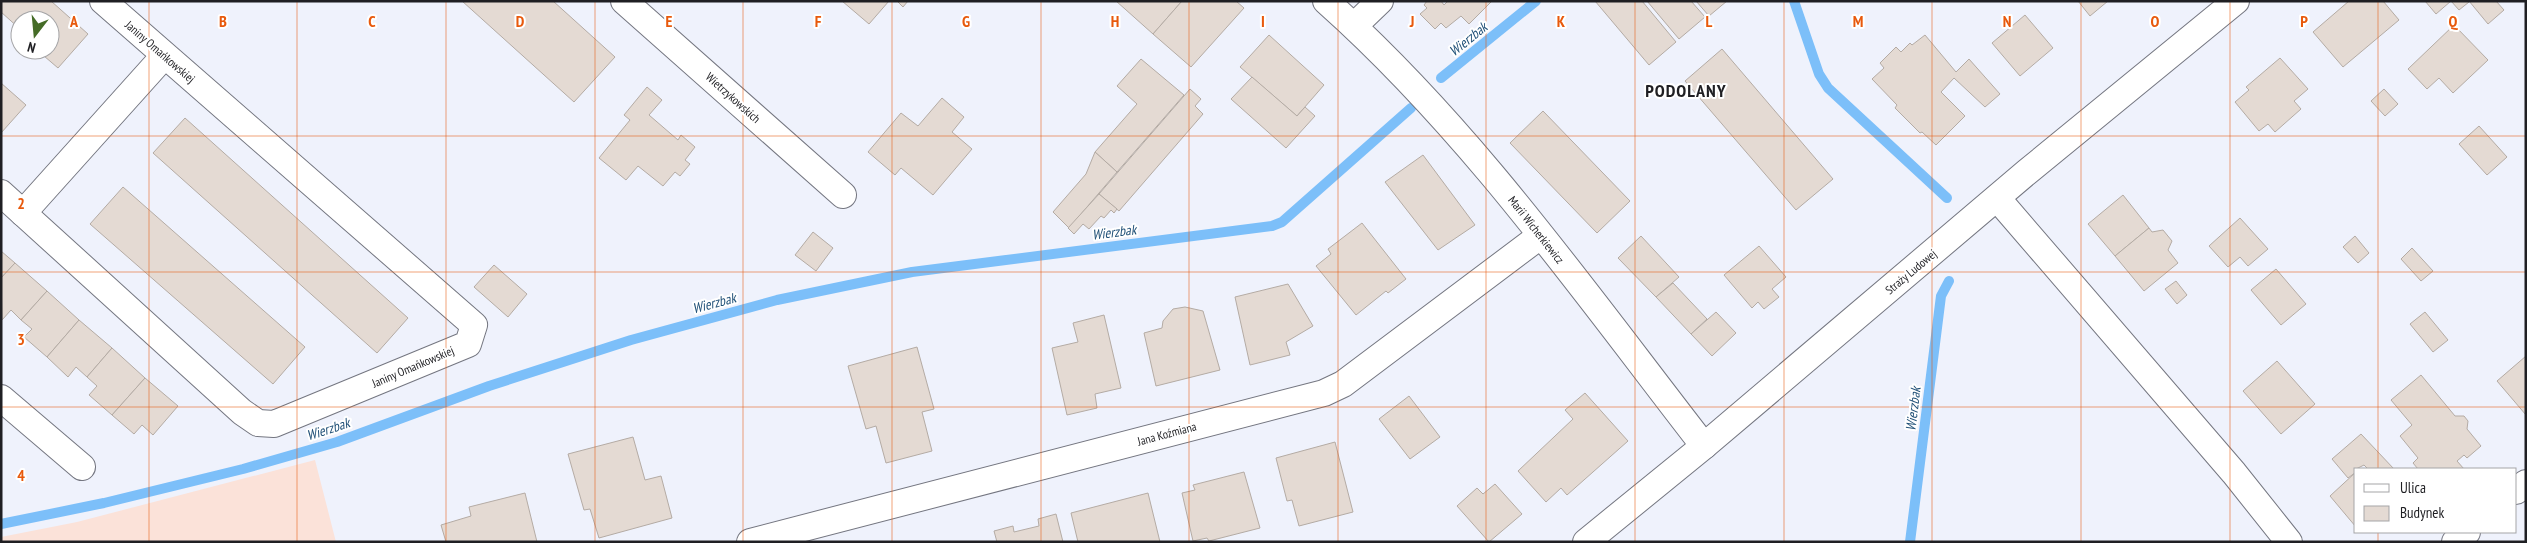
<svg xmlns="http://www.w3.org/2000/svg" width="2527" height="543" viewBox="0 0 2527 543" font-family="'PT Sans Narrow',sans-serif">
	<rect width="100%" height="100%" fill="#eff2fc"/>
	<!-- industrial -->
	<polygon fill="#fbe2d9" points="315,460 336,542 1,542 1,537 77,522"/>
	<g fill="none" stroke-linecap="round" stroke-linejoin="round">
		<!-- stream -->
		<g stroke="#7cbff9" stroke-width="10">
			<polyline points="1794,1 1819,74 1828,88 1947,198"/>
			<polyline points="1441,78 1536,1"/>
			<polyline points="1,524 104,503 243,469 337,442 489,386 631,340 777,300 912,272 1272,226 1282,222 1411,108"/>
			<polyline points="1910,542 1941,296 1949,281"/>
		</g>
	</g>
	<!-- building -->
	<g fill="#e4dad3" stroke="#b4aba4">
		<polygon points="1,1 51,1 88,34 58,68 37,50 50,50 50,20 20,20 20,29 1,12"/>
		<polygon points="462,1 553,1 615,57 574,102"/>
		<polygon points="842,1 889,1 869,24"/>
		<polygon points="897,1 908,1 903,7"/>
		<polygon points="1116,1 1182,1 1153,34"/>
		<polygon points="1182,1 1236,1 1244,8 1191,67 1153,34"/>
		<polygon points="1427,1 1441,1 1444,5 1448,1 1492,1 1469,24 1461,16 1446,28 1441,23 1435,29 1420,14 1427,8 1424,5"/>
		<polygon points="1595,1 1642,1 1676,42 1649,65"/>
		<polygon points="1647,1 1691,1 1705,17 1679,39"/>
		<polygon points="1696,1 1727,1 1709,16"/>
		<polygon points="2078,1 2108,1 2090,16"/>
		<polygon points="2349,1 2383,1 2399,20 2343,67 2313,32"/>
		<polygon points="2425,1 2451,1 2436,14"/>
		<polygon points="2451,1 2469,1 2469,2 2459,10"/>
		<polygon points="2496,1 2504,10 2488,24 2469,1"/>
		<polygon points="2025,15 2053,48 2020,76 1992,43"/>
		<polygon points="2454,25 2488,60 2453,93 2439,78 2427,89 2408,69"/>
		<polygon points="1269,35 1324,85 1297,116 1240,67"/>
		<polygon points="1925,35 1956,72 1969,59 2000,94 1985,107 1954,78 1941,92 1965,116 1936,145 1922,132 1920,133 1895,108 1897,105 1872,79 1884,68 1880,63 1896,47 1901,52 1910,43 1912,45"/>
		<polygon points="1722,49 1833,179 1796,210 1685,81"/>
		<polygon points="2280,58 2308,89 2294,101 2301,109 2275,132 2268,124 2259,131 2235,102 2249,90 2246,87"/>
		<polygon points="1141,59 1184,95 1117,172 1095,152 1137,104 1117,86"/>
		<polygon points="1252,77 1297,116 1305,107 1315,116 1286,148 1231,99"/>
		<polygon points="1,83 26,105 1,133"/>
		<polygon points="647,87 662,100 649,115 678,140 681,135 695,147 685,160 690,164 680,176 675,172 663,186 638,166 626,180 599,158 630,120 624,115"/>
		<polygon points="1190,89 1201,99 1195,106 1203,114 1119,211 1099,194"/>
		<polygon points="2384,89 2398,104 2385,116 2371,101"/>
		<polygon points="942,98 964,117 952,132 972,149 933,195 901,168 895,175 868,152 901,113 918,126"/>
		<polygon points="1543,111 1630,201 1597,233 1510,143"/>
		<polygon points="185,118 408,318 377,353 153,153"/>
		<polygon points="2479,126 2507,157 2487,175 2459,144"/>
		<polygon points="1095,152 1117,172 1069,228 1053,212 1086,174"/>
		<polygon points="1423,155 1475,225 1438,250 1385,182"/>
		<polygon points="123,187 305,347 273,384 90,224"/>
		<polygon points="1099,194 1117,209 1114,213 1111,210 1104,218 1101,216 1089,229 1083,224 1074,234 1068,228"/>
		<polygon points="2123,195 2149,228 2115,256 2088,224"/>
		<polygon points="2240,218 2268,249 2248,266 2240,257 2228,267 2209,246"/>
		<polygon points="1362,223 1406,279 1388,293 1386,291 1356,315 1316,266 1331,254 1328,249"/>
		<polygon points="2149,228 2152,232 2163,230 2172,241 2168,250 2178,263 2144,291 2115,256"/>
		<polygon points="813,232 833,248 816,271 795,255"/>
		<polygon points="1641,236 1679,277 1656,297 1618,258"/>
		<polygon points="2355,236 2369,253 2358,263 2343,247"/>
		<polygon points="1759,246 1786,277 1772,289 1779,297 1764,309 1758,302 1752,308 1724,275"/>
		<polygon points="2412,248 2433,271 2421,281 2401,259"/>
		<polygon points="1,251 15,263 1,278"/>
		<polygon points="15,263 47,291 21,320 11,310 2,320 1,278"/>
		<polygon points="494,265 527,294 508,317 474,287"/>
		<polygon points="2276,269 2306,304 2281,325 2251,290"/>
		<polygon points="2176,281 2187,295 2177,304 2165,289"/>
		<polygon points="1673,283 1707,319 1691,334 1656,297"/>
		<polygon points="1288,284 1313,326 1286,342 1290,355 1250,365 1235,297"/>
		<polygon points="47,291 79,320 47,357 24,337 32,329 21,320"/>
		<polygon points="1185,307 1203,311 1220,370 1156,386 1144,333 1162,328 1163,321 1173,309"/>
		<polygon points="1716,312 1736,333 1712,356 1691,334"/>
		<polygon points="2425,312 2448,340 2433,352 2410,324"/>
		<polygon points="1104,315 1121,388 1095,394 1097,408 1067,415 1052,348 1078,342 1073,323"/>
		<polygon points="79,320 112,348 87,377 76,367 68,377 47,357"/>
		<polygon points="917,347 934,409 922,412 932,451 886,463 876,426 866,429 848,366"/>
		<polygon points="112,348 145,378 112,415 89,395 97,386 87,377"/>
		<polygon points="2526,356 2526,415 2497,381"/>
		<polygon points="2277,361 2315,404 2281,434 2243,391"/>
		<polygon points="2421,375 2455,416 2464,416 2468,421 2467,429 2481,446 2467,458 2464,455 2457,461 2464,469 2418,469 2413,463 2418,458 2400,436 2412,425 2391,400"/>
		<polygon points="145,378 178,406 153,435 142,425 134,434 112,415"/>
		<polygon points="1585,393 1628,441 1567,495 1561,488 1546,502 1518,471 1573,419 1565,410"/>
		<polygon points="1409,396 1440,437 1410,459 1379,419"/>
		<polygon points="2361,434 2394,469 2368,469 2364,465 2356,469 2356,472 2348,478 2332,459"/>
		<polygon points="633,437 645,480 661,476 672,518 599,538 590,509 584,510 568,454"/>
		<polygon points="1335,442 1353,512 1299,526 1292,500 1287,501 1276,458"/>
		<polygon points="1244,472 1260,528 1209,541 1207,538 1193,541 1182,493 1195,490 1193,485"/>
		<polygon points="2356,472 2356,527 2330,496"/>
		<polygon points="1495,484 1522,514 1489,542 1457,506 1477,488 1483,494"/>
		<polygon points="525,493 537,542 446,542 441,525 471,516 469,507"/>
		<polygon points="1148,493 1160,542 1078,542 1071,513"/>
		<polygon points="1056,514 1063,542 997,542 994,531 1013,526 1014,532 1039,526 1038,519"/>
	</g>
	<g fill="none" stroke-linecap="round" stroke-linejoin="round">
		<!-- street casing -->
		<g stroke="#747680" stroke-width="28">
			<g id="street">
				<polyline points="624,1 843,195"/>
				<path d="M1326,1C1472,131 1585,293 1704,446"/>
				<polyline points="1354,26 1380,1"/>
				<polyline points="1,193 242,412 258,423 274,424 468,344 474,325 103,1"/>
				<polyline points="1997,198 2234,473 2289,542"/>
				<polyline points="23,213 164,56"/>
				<polyline points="1,398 82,467"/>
				<polyline points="2516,491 2526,483"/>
				<polyline points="750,542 1324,393 1343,384 1540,236"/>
				<polyline points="1586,542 1704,446 2027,172 2236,1"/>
				<polyline points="2455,542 2467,532"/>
			</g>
		</g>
		<!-- street -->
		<use href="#street" stroke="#fff" stroke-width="26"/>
	</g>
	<!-- grid -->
	<path fill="none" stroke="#e8590c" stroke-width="1" stroke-opacity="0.55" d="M149,1V542M297,1V542M446,1V542M595,1V542M743,1V542M892,1V542M1041,1V542M1189,1V542M1338,1V542M1486,1V542M1635,1V542M1784,1V542M1932,1V542M2081,1V542M2230,1V542M2378,1V469M1,136H2526M1,272H2526M1,407H2526M2378,532V542"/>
	<g text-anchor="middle" stroke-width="4" stroke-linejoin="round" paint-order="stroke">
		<!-- street labels -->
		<g font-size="12" fill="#1f1f23" stroke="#fff">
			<text transform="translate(160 52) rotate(41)" y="4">Janiny Omańkowskiej</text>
			<text transform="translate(733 98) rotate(42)" y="4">Wietrzykowskich</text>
			<text transform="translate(1536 230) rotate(52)" y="4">Marii Wicherkiewicz</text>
			<text transform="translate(1911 272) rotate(-40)" y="4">Straży Ludowej</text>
			<text transform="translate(413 367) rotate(-23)" y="4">Janiny Omańkowskiej</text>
			<text transform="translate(1167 434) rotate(-15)" y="4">Jana Koźmiana</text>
		</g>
		<!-- water labels -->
		<g font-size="14" font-style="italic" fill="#205077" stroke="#fff">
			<text transform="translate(1468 39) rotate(-39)" y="5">Wierzbak</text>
			<text transform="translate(1114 232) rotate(-7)" y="5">Wierzbak</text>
			<text transform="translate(714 303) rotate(-15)" y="5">Wierzbak</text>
			<text transform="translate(1913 409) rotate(-83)" y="5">Wierzbak</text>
			<text transform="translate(328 429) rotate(-18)" y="5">Wierzbak</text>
		</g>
		<!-- district labels -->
		<g font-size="18" font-weight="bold" letter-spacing="1" fill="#1f1f23" stroke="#fff">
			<text x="1686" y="97">PODOLANY</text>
		</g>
	</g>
	<g font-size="16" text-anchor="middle" font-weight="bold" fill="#e8590c" stroke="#fff" stroke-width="4" stroke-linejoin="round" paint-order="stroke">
		<text x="74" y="27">A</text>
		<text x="223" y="27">B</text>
		<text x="372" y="27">C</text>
		<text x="520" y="27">D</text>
		<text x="669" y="27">E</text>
		<text x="818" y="27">F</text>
		<text x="966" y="27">G</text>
		<text x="1115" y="27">H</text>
		<text x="1263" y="27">I</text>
		<text x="1412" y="27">J</text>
		<text x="1561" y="27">K</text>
		<text x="1709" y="27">L</text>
		<text x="1858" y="27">M</text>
		<text x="2007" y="27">N</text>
		<text x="2155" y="27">O</text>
		<text x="2304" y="27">P</text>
		<text x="2453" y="27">Q</text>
		<text x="21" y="209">2</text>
		<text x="21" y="345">3</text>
		<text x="21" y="481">4</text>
	</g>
	<!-- border -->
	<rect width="2527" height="543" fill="none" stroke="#1f1f23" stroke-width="5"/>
	<!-- legend -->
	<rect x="2354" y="468" width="162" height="65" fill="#ffffff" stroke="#a5a5a7"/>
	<rect x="2364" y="484" width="25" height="8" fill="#ffffff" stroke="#a5a5a7"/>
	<text x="2400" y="493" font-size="15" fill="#1f1f23">Ulica</text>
	<rect x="2364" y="506" width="25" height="15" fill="#e4dad3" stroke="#a5a5a7"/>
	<text x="2400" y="518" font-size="15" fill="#1f1f23">Budynek</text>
	<!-- north arrow -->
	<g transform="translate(35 35) rotate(196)"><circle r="24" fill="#ffffff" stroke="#a5a5a7"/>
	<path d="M0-4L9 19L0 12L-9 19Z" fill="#456c27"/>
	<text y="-8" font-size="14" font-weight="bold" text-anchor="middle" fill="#1f1f23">N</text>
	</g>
</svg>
